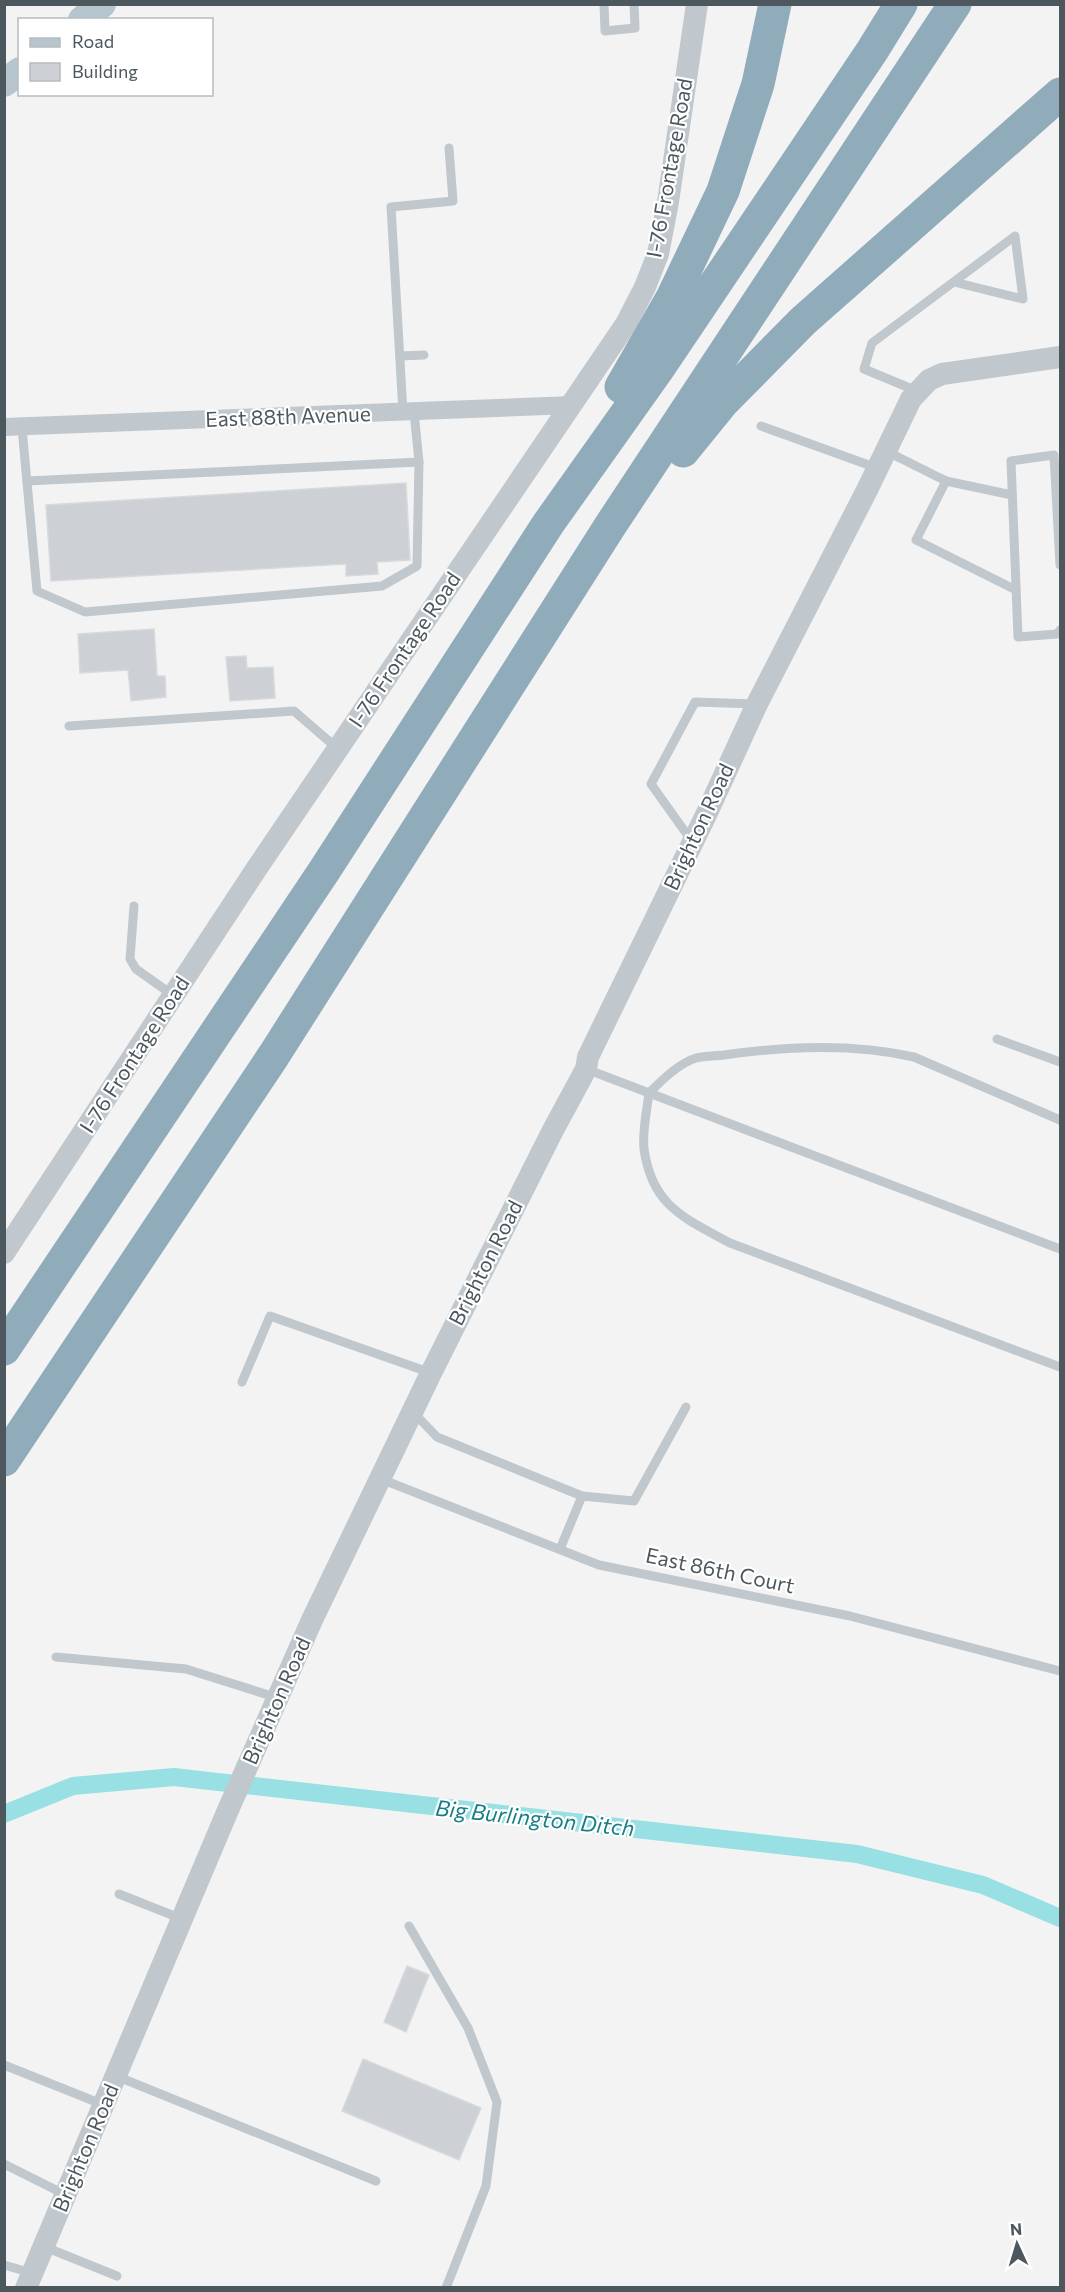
<svg xmlns="http://www.w3.org/2000/svg" width="1065" height="2292" viewBox="0 0 1065 2292" font-family="Commissioner,sans-serif">
	<rect width="100%" height="100%" fill="#f4f3f3"/>
	<g fill="none" stroke-linecap="round" stroke-linejoin="round">
		<!-- canal -->
		<polyline stroke="#99e0e4" stroke-width="18" points="4,1814 73,1786 174,1777 857,1854 983,1885 1060,1918"/>
	</g>
	<!-- building -->
	<g fill="#cdd0d4" stroke="#d7dadd" stroke-width="1.5">
		<polygon points="406,483 410,560 377,562 378,574 346,576 346,564 51,581 46,505"/>
		<polygon points="154,629 157,676 165,676 166,697 131,701 128,670 80,673 78,634"/>
		<polygon points="246,656 247,668 273,667 275,698 230,701 226,657"/>
		<polygon points="407,1966 429,1975 406,2032 384,2022"/>
		<polygon points="363,2059 481,2108 459,2160 342,2111"/>
	</g>
	<g fill="none" stroke-linecap="round" stroke-linejoin="round">
		<!-- service -->
		<g stroke="#c0c8cd" stroke-width="9">
			<polyline points="604,4 605,31 635,28 634,4"/>
			<polyline points="400,356 424,355"/>
			<polyline points="917,391 864,369 872,343 1015,236 1023,299 954,282"/>
			<polyline points="403,412 391,207 453,201 449,148"/>
			<polyline points="761,426 877,468"/>
			<polyline points="22,428 37,591 85,612 382,586 417,566 419,462"/>
			<polyline points="886,451 946,481 916,540 1016,590"/>
			<polyline points="27,481 419,462 414,412"/>
			<polyline points="946,481 1012,495"/>
			<polyline points="1060,565 1054,455 1011,461 1018,637 1057,634 1060,630"/>
			<polyline points="69,726 294,711 338,749"/>
			<polyline points="691,840 651,784 695,702 756,704"/>
			<polyline points="134,906 130,959 136,969 174,996"/>
			<polyline points="997,1039 1060,1062"/>
			<polyline points="586,1069 1060,1249"/>
			<path d="M1060,1120L914,1057C852,1043 787,1046 724,1055C715,1056 705,1056 696,1058C679,1063 661,1081 649,1093C647,1110 642,1131 644,1149C652,1206 684,1218 730,1243L1060,1367"/>
			<polyline points="242,1382 270,1316 431,1373"/>
			<polyline points="413,1412 437,1437 582,1496 560,1549"/>
			<polyline points="381,1479 599,1565 850,1616 1060,1671"/>
			<polyline points="582,1496 634,1501 686,1407"/>
			<polyline points="56,1657 186,1669 278,1698"/>
			<polyline points="119,1894 182,1919"/>
			<polyline points="409,1926 468,2028 497,2102 486,2186 446,2288"/>
			<polyline points="4,2065 104,2105"/>
			<polyline points="116,2076 376,2181"/>
			<polyline points="4,2164 64,2194"/>
			<polyline points="45,2247 117,2276"/>
			<polyline points="4,2265 32,2273"/>
		</g>
		<!-- minor -->
		<polyline stroke="#c0c8cd" stroke-width="18" points="4,427 572,405"/>
		<!-- tertiary -->
		<g stroke="#c0c8cd" stroke-width="22">
			<polyline points="4,1253 257,868 626,324 645,287 658,254 668,202 697,4"/>
			<polyline points="26,2288 228,1810 312,1620 431,1373 552,1132 586,1069 588,1057 706,815 757,704 867,490 911,399 929,380 942,374 1060,357"/>
		</g>
		<!-- primary -->
		<g stroke="#b6c5ce" stroke-width="28">
			<polyline points="82,20 102,4"/>
			<polyline points="4,83 20,71"/>
		</g>
		<!-- motorway -->
		<g stroke="#90acbb" stroke-width="33">
			<polyline points="621,387 672,298 723,191 758,84 775,4"/>
			<polyline points="683,451 722,403 803,321 1060,94"/>
			<polyline points="4,1349 324,871 548,524 658,369 872,51 901,4"/>
			<polyline points="4,1460 274,1055 610,526 955,4"/>
		</g>
	</g>
	<g text-anchor="middle" stroke-width="4.5" stroke-linejoin="round" paint-order="stroke">
		<!-- street labels -->
		<g font-size="21" fill="#4c585e" stroke="#fff">
			<text transform="translate(670 168) rotate(-80)" y="7">I-76 Frontage Road</text>
			<text transform="translate(288 417) rotate(-2)" y="7">East 88th Avenue</text>
			<text transform="translate(405 650) rotate(-56)" y="7">I-76 Frontage Road</text>
			<text transform="translate(699 827) rotate(-65)" y="7">Brighton Road</text>
			<text transform="translate(135 1055) rotate(-57)" y="7">I-76 Frontage Road</text>
			<text transform="translate(486 1263) rotate(-63)" y="7">Brighton Road</text>
			<text transform="translate(720 1571) rotate(12)" y="7">East 86th Court</text>
			<text transform="translate(277 1701) rotate(-66)" y="7">Brighton Road</text>
			<text transform="translate(86 2148) rotate(-67)" y="7">Brighton Road</text>
		</g>
		<!-- water labels -->
		<g font-size="22" font-style="italic" fill="#1a7f84" stroke="#fff">
			<text transform="translate(535 1818) rotate(6)" y="8">Big Burlington Ditch</text>
		</g>
	</g>
	<!-- border -->
	<rect width="1065" height="2292" fill="none" stroke="#4c585e" stroke-width="12"/>
	<!-- legend -->
	<rect x="18" y="18" width="195" height="78" fill="#ffffff" stroke="#b7bcbf" stroke-width="1.5"/>
	<rect x="30" y="38" width="30" height="9" fill="#b6c5ce" stroke="#b7bcbf" stroke-width="1.5"/>
	<text x="72" y="48" font-size="18" fill="#4c585e">Road</text>
	<rect x="30" y="63" width="30" height="18" fill="#cdd0d4" stroke="#b7bcbf" stroke-width="1.5"/>
	<text x="72" y="78" font-size="18" fill="#4c585e">Building</text>
	<!-- north arrow -->
	<g transform="translate(1017 2244) rotate(356)" stroke="#ffffff" stroke-width="4.5" paint-order="stroke">
	<path d="M0-4.5L10 22L0 15L-10 22Z" fill="#4c585e"/>
	<text y="-9" font-size="16" font-weight="bold" text-anchor="middle" fill="#4c585e">N</text>
	</g>
</svg>
